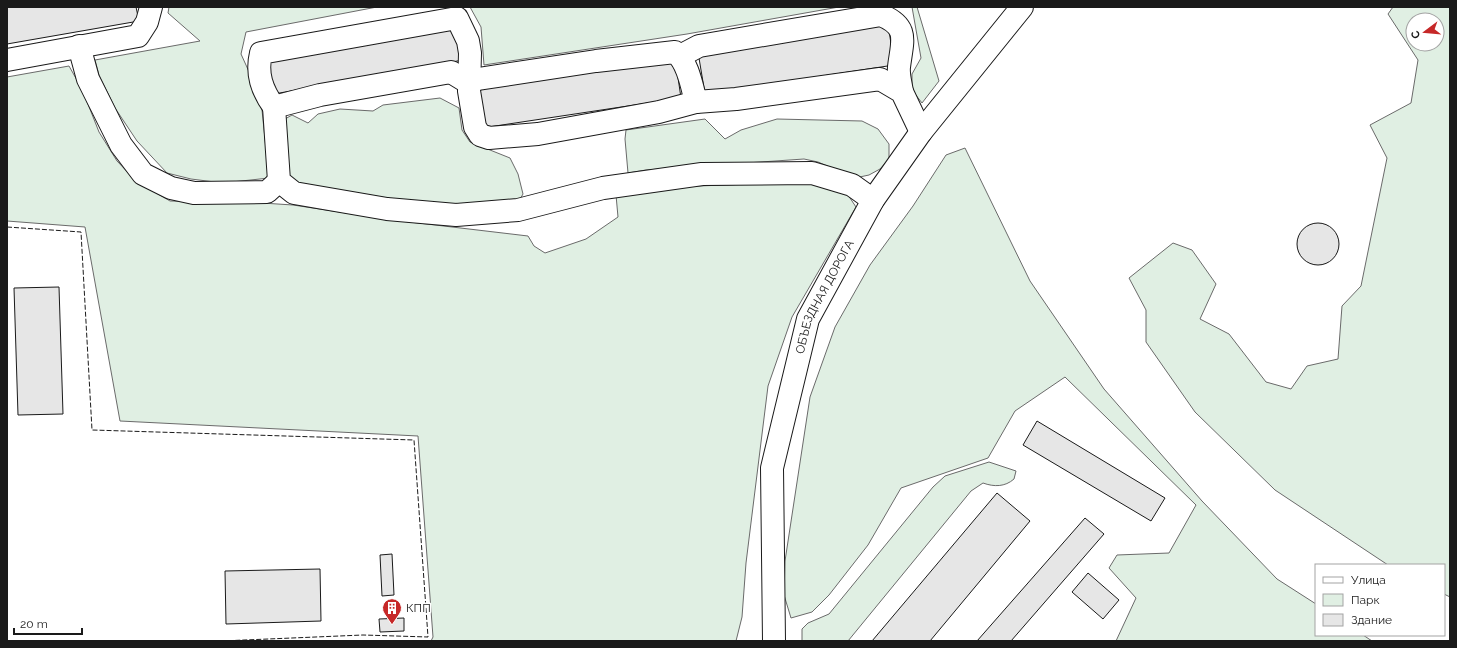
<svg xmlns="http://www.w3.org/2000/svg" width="1457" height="648" viewBox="0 0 1457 648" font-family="Raleway,sans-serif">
	<rect width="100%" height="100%" fill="#fff"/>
	<!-- green -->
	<g fill="#e0efe3" stroke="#6a6a6a" fill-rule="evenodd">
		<polygon points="169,7 377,7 246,32 241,54 255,85 262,110 269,178 223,183 191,179 167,173 137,141 115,108 99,75 95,60 200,41 168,13"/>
		<polygon points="470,7 839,7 687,34 484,65 481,27"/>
		<polygon points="912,7 917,7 939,81 922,103 912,90 912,74 921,58"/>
		<path d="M1393,7H1450V597L1444,594V565H1388L1275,490L1195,412L1146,342V310L1129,278L1173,243L1192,250L1216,284L1200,319L1229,334L1266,382L1291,389L1307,366L1338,359L1342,306L1361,286L1387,158L1370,125L1411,103L1418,60L1388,14ZM1413,20H1437V44H1413Z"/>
		<polygon points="69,66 82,89 99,132 117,161 136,181 170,201 262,203 293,205 393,220 528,236 534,246 545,253 586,239 618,217 616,195 645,190 698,186 803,182 832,189 848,195 856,207 792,317 768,386 746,563 742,617 736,641 431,641 433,637 418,436 120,421 85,227 7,221 7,77"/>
		<polygon points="440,98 459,108 462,130 470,142 510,158 518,174 523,194 519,201 454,204 393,199 297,183 288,174 285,119 292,115 308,123 318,114 340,109 373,111 383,105"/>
		<polygon points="705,119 725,139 741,130 777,119 862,121 878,129 889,144 889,159 880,169 869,175 855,178 818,162 804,159 646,170 628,173 625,139 626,130"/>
		<polygon points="965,148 1030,281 1104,389 1202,501 1277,579 1316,604 1316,635 1363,635 1372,641 1116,641 1136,598 1109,568 1117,555 1169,553 1196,505 1065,377 1015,411 988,458 901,488 868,545 829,595 812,612 791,618 784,595 785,561 810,397 835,327 870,265 913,206 946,155"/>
		<path d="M989,462L1016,471L1014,479C1005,487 994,487 983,483L971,491L848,641H802V629L808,623L829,614L933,487L945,476Z"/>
	</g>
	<!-- building -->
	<g fill="#e6e6e6" stroke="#1a1a1a">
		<polygon points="7,7 136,7 139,21 7,44"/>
		<polygon points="888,23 894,65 705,94 698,52"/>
		<polygon points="456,26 463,60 274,94 268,60"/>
		<polygon points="675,57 681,98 482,128 476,87"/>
		<circle cx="1318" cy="244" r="21"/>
		<polygon points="59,287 63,414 18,415 14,288"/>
		<polygon points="1037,421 1165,498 1151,521 1023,445"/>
		<polygon points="997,493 1030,521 930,641 872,641"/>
		<polygon points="1085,518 1104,534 1011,641 977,641"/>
		<polygon points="392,554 394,595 382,596 380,555"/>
		<polygon points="320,569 321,621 226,624 225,571"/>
		<polygon points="1088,573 1119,600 1103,619 1072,592"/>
		<polygon points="404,618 404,631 380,632 379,619"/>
	</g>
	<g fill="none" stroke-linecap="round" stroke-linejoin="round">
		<!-- minor casing -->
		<g stroke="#1a1a1a" stroke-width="24">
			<g id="minor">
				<polyline points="79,46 88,79 121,145 143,174 171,188 194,193 267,192 279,181"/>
				<path d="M680,56L699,46L881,15C910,27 902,41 899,67C898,75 901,84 902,92"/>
				<polyline points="7,60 138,36 147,22 151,7"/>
				<path d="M274,107C262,90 256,74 261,53L457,18L468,41L470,53L469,91L475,127L480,135L489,138L538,134L659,112L696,102"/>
				<path d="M873,200L852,185L812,173L702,174L603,188L518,210L456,215L387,209L294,193L279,181L274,107L320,95L451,72L469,83L478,79L596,61L675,52C688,62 692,87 696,102L736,99L880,79L902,92L921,132"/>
				<path id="s1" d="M774,641L772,468L808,319L873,200L921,132L1022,7"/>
			</g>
		</g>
		<!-- minor -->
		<use href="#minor" stroke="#fff" stroke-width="22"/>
		<!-- fence -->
		<polyline stroke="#1a1a1a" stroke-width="1" stroke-dasharray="5 2" stroke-linecap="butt" points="7,227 81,232 92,430 414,440 428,637 363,635 221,641"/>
	</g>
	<!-- icons -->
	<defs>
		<g id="building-pin" transform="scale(1)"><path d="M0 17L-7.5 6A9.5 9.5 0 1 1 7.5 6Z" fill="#c62828" stroke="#fff"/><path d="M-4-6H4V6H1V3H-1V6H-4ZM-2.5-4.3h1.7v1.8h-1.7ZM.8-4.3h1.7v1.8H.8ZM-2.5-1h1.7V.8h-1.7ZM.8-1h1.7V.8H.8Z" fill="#fff"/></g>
	</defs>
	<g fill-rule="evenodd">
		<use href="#building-pin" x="392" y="608"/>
	</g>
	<g text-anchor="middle" stroke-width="3" stroke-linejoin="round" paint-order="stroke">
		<!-- street labels -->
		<g font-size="12" fill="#1a1a1a" stroke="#fff">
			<text dy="4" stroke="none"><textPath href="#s1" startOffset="353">ОБЪЕЗДНАЯ ДОРОГА</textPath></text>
		</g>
		<!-- poi labels -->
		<g font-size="12" fill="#1a1a1a" stroke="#fff" text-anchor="start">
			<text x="406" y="612">КПП</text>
		</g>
	</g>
	<!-- border -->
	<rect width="1457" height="648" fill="none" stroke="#1a1a1a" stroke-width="16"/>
	<!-- legend -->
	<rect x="1315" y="564" width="130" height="72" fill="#ffffff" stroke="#a3a3a3"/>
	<rect x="1323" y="577" width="20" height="6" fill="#ffffff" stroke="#a3a3a3"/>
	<text x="1351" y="584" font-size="12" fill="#1a1a1a">Улица</text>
	<rect x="1323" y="594" width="20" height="12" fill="#e0efe3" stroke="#a3a3a3"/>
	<text x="1351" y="604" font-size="12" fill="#1a1a1a">Парк</text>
	<rect x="1323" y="614" width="20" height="12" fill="#e6e6e6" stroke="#a3a3a3"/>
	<text x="1351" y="624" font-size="12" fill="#1a1a1a">Здание</text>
	<!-- north arrow -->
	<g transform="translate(1425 32) rotate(254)"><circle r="19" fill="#ffffff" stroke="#a3a3a3"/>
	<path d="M0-3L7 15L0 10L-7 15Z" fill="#c62828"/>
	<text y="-6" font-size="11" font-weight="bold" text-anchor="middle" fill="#1a1a1a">С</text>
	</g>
	<!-- scale -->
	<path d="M14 628v6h68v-6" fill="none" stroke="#1a1a1a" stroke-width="2"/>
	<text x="20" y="628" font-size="12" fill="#1a1a1a" stroke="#ffffff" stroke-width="3" paint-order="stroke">20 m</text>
</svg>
